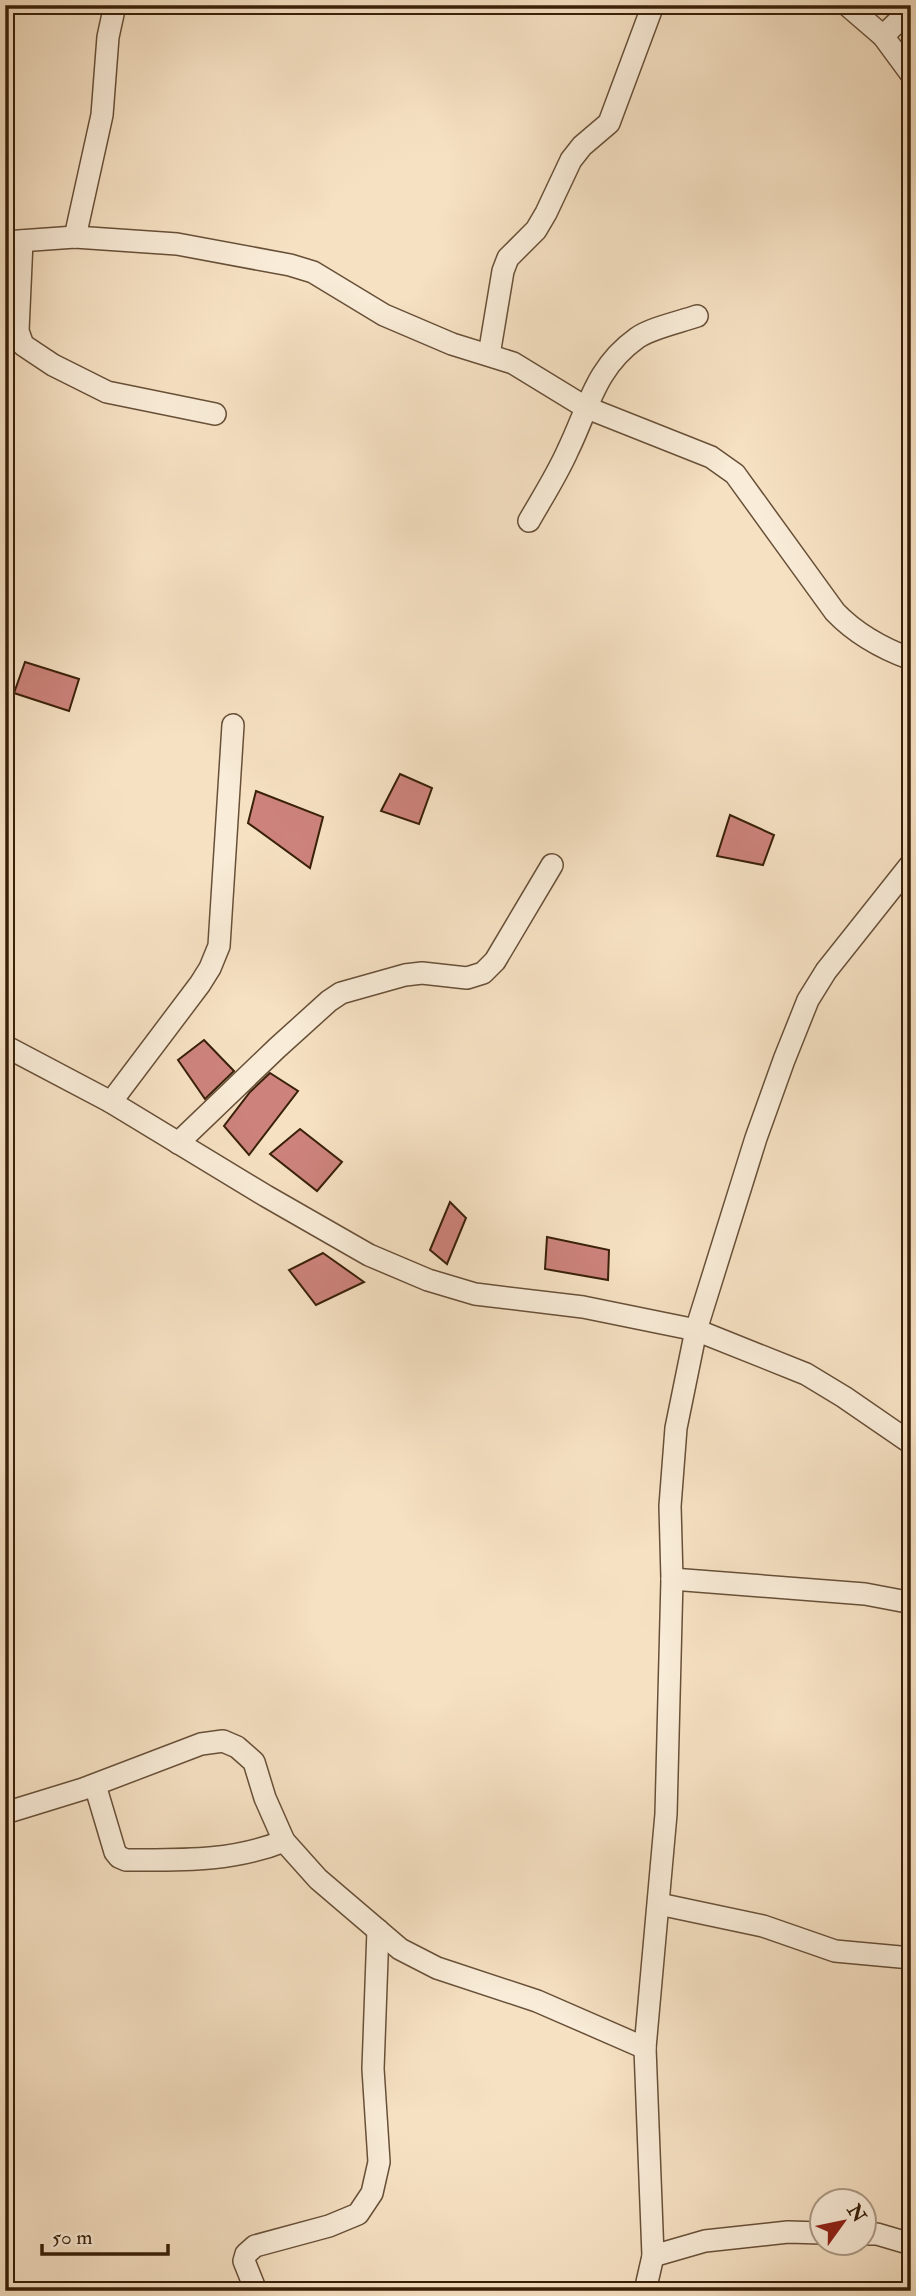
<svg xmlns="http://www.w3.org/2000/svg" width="916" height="2296" viewBox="0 0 916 2296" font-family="'IM FELL Double Pica',serif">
	<rect width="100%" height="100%" fill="#f6e1c3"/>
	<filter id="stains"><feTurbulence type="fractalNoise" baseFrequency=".00286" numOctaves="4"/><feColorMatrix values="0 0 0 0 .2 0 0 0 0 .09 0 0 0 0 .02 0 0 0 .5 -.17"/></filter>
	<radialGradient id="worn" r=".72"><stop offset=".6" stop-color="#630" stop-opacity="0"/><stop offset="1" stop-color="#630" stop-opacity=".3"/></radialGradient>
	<!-- building -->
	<g fill="#cd837c" stroke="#392009" stroke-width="2">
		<polygon points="25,662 79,679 69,711 14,693"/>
		<polygon points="400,774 432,788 419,824 381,811"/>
		<polygon points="256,791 323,817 310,868 248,823"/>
		<polygon points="730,815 774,835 763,865 717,856"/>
		<polygon points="204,1040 234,1071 205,1099 178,1060"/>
		<polygon points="270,1073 298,1091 249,1155 224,1126 250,1092"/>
		<polygon points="300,1129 342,1162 317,1191 270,1154"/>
		<polygon points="450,1202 466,1218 447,1264 430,1250"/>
		<polygon points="547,1237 609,1250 608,1280 545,1269"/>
		<polygon points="323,1253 364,1282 316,1305 289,1270"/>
	</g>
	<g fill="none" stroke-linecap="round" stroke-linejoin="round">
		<!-- minor casing -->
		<g stroke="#685038" stroke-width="24">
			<g id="minor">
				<polyline points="847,5 883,36 911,74"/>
				<polyline points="883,36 911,9"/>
				<polyline points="75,237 102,115 108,37 115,5"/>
				<polyline points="22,241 18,331 23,345 53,365 107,392 215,414"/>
				<path d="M5,242L75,237L177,244L290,265L313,272L384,315L452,344L513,363L585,407L711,457L735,474L835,612C856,634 881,648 911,659"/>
				<polyline points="489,355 503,271 508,258 536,230 546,213 571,160 582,146 609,123 653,5"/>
				<path d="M529,521C542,498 557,475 568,450C589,407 595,368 637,338C651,328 680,322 697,316"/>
				<polyline points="5,1046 111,1102 266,1196 369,1255 428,1280 475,1294 583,1307 696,1330 806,1374 844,1397 911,1443"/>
				<polyline points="111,1102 200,984 210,968 219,946 233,725"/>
				<polyline points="178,1143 277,1048 329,1001 341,993 405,975 422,973 467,978 483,973 495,961 552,865"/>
				<polyline points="672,1579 865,1594 902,1601"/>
				<path d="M95,1785L115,1852L119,1857L126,1860C181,1860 232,1862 284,1841"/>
				<polyline points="5,1813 83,1789 201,1744 223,1741 237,1747 254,1762 265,1798 284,1841 318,1879 400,1949 437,1968 537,2001 645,2048"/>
				<polyline points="659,1904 763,1926 835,1951 911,1958"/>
				<polyline points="864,2234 877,2234 911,2244"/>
				<polyline points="653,2256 705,2241 788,2232 822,2233"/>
				<polyline points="256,2291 244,2261 246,2254 255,2246 329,2226 358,2214 372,2193 379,2162 373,2069 378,1930"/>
				<polyline points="645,2291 653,2256 645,2048 666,1814 672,1579 670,1506 676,1428 696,1330 756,1138 784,1060 808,1000 826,971 911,864"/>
			</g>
		</g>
		<!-- minor -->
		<use href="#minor" stroke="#f9ecd8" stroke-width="21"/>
	</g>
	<!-- margin -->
	<rect width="916" height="2296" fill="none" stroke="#f6e1c3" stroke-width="28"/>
	<rect x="7" y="7" width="902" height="2282" fill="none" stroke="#392009" stroke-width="3.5"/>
	<rect x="14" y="14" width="888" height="2268" fill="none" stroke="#392009" stroke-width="2"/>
	<!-- north arrow -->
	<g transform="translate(843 2222) rotate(57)"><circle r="33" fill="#f9ecd8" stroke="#ac9a85" stroke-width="2"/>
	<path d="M0-5L12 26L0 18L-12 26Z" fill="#8f2418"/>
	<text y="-10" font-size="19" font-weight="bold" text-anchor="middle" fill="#392009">N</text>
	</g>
	<!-- scale -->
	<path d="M42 2244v10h126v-10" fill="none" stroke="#392009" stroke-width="3.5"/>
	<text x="52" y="2244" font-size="21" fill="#392009" stroke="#f9ecd8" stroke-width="5" paint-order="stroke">50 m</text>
	<rect width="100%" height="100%" filter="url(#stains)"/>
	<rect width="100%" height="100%" fill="url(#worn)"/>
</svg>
